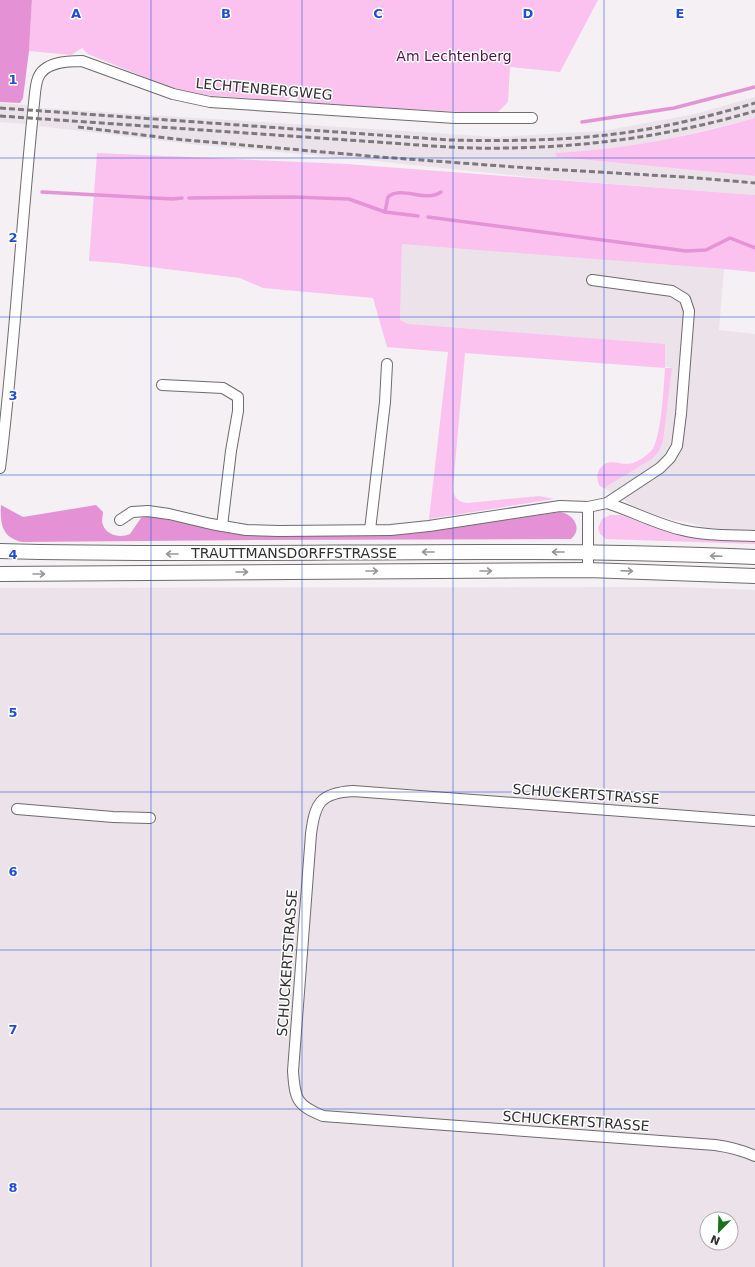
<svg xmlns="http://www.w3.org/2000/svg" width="755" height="1267" viewBox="0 0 755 1267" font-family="'DejaVu Sans',sans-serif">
	<rect width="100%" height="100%" fill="#f4f0f3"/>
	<!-- built -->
	<g fill="#ece2ea" fill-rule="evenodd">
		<polygon points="755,97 755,118 660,141 584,152 556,153 557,157 755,176 755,195 550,179 356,159 190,144 39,126 40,108 496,137 603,131 695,114"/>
		<polygon points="0,103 27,105 26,124 0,122"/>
		<polygon points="402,243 724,269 719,330 755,334 755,532 706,528 692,523 674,520 642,511 604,488 652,459 659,451 663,442 672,368 408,324 400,320"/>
		<path d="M676,587L755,590V1267H0V588ZM707,1219H731V1243H707Z"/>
	</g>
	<!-- green -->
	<g fill="#fbc2ef">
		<polygon points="32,0 598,0 560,72 510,67 508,102 496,114 300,103 294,94 286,101 190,94 178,91 88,54 82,48 71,55 29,51"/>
		<path d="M755,118V176L557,157L555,153C623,150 690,136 755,118Z"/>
		<path d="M97,153L347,164L755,195V272L724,269L402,244L400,320L408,324L665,344V368H672L663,442L659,451L652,459L604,488C601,487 599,486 598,482C597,478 597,474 599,470C609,455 620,467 633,463C639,461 646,456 651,451C661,442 664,384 665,368L465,353L453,486C453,497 457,502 468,503L539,496L554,499L429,519L448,352L387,347L373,298L263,288L240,278L117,263L89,261Z"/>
		<polygon points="610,515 621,515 653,527 684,536 755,541 755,544 606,539 600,534 598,528 602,519"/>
	</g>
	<!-- forest -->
	<g fill="#e492d5">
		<polygon points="0,0 32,0 29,51 23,98 20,103 0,102"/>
		<path d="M1,505L23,517L96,505L103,512C103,516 101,521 103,525C107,536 121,538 130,534L141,518L150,516L232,533L260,536H288L409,534L560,512C574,514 583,529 571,539L260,540L23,542C2,538 0,524 1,505Z"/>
	</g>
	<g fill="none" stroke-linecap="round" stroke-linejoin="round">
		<!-- stream -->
		<g stroke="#e593d6" stroke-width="3.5">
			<polyline points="582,122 674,108 755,87"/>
			<polyline points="42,192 173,199 182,198"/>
			<polyline points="189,198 292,197 349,199 385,212 418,216"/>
			<path d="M385,212L388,197C401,185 426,203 441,192"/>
			<polyline points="428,217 686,251 706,250 730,238 755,248"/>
		</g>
		<!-- minor casing -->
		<g stroke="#6e6b6d" stroke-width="12">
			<g id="minor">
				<polyline points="162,385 223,388 238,397 238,411 231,451 222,526"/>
				<path d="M0,468C15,347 21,225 34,103C35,95 35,86 38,78C44,62 67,61 82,61L173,94L210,102L455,118H532"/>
				<path d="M607,503C632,511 656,524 682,530C705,536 731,535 755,536"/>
				<polyline points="588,507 588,570"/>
				<polyline points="120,520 132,512 148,511 169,514 211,524 246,530 279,531 391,530 429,526 560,506 588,507 607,503 660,468 670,458 677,446 681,414 689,311 685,299 672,291 592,280"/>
				<polyline points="370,530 385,402 387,364"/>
				<polyline points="17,809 113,817 150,818"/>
				<path d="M755,821L353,791C320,793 315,803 311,834L293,1071C295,1099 296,1105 323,1116L715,1145C729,1147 742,1150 755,1156"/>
			</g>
		</g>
		<!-- secondary casing -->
		<g stroke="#6e6b6d" stroke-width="16">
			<g id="secondary">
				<path d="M0,551C177,556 354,551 531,552C606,552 680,554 755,557"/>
				<polyline points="0,574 588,570 755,576"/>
			</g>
		</g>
		<!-- minor -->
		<use href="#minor" stroke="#fff" stroke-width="10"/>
		<!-- secondary -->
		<use href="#secondary" stroke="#fff" stroke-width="14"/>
		<!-- rail -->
		<g stroke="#7b797b" stroke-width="3" stroke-dasharray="6 3" stroke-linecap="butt">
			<path d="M0,108L449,140C498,141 548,141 597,136C651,131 704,118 755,103"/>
			<path d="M0,116L391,143C430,146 468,149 507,148C591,147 674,135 755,111"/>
			<polyline points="78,127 175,139 380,157 529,168 684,177 755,183"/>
		</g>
	</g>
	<!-- one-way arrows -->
	<defs><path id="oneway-shaft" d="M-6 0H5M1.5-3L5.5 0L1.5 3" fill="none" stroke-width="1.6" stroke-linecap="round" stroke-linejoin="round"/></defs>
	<g stroke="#989798">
		<use href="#oneway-shaft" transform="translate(428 552) rotate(180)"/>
		<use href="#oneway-shaft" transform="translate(558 552) rotate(-180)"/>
		<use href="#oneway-shaft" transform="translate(172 554) rotate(-180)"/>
		<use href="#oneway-shaft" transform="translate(716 556) rotate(-178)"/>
		<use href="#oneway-shaft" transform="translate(372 571)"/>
		<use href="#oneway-shaft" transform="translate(486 571)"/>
		<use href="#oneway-shaft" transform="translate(627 571) rotate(2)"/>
		<use href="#oneway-shaft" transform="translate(242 572)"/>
		<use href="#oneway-shaft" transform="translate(39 574)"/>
	</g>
	<!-- grid -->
	<path fill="none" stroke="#1d4ed8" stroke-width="1" stroke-opacity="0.55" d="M151,0V1267M302,0V1267M453,0V1267M604,0V1267M0,158H755M0,317H755M0,475H755M0,634H755M0,792H755M0,950H755M0,1109H755"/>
	<g text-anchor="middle" stroke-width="3" stroke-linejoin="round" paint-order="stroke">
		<!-- park labels -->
		<g font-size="14" fill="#570e4e" stroke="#fff">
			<text x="454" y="61">Am Lechtenberg</text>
		</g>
		<!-- street labels -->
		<g font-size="14" fill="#302f30" stroke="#fff">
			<text transform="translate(264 89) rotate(5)" y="5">LECHTENBERGWEG</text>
			<text x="294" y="558">TRAUTTMANSDORFFSTRASSE</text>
			<text transform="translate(586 794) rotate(4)" y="5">SCHUCKERTSTRASSE</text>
			<text transform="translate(287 963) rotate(-86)" y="5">SCHUCKERTSTRASSE</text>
			<text transform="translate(576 1121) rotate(4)" y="5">SCHUCKERTSTRASSE</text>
		</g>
	</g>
	<g font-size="13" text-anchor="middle" font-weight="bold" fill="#1d4ed8" stroke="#fff" stroke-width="3" stroke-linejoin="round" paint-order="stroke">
		<text x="76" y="18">A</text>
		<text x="226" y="18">B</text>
		<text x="378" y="18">C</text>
		<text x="528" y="18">D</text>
		<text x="680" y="18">E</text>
		<text x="13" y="84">1</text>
		<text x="13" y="242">2</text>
		<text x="13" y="400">3</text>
		<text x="13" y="559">4</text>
		<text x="13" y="717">5</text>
		<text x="13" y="876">6</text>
		<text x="13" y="1034">7</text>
		<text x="13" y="1192">8</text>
	</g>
	<!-- north arrow -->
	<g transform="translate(719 1231) rotate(203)"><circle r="19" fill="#ffffff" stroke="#acacac"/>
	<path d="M0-3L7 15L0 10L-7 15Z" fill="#1b721d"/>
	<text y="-6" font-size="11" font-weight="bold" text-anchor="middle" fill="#302f30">N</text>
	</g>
</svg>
